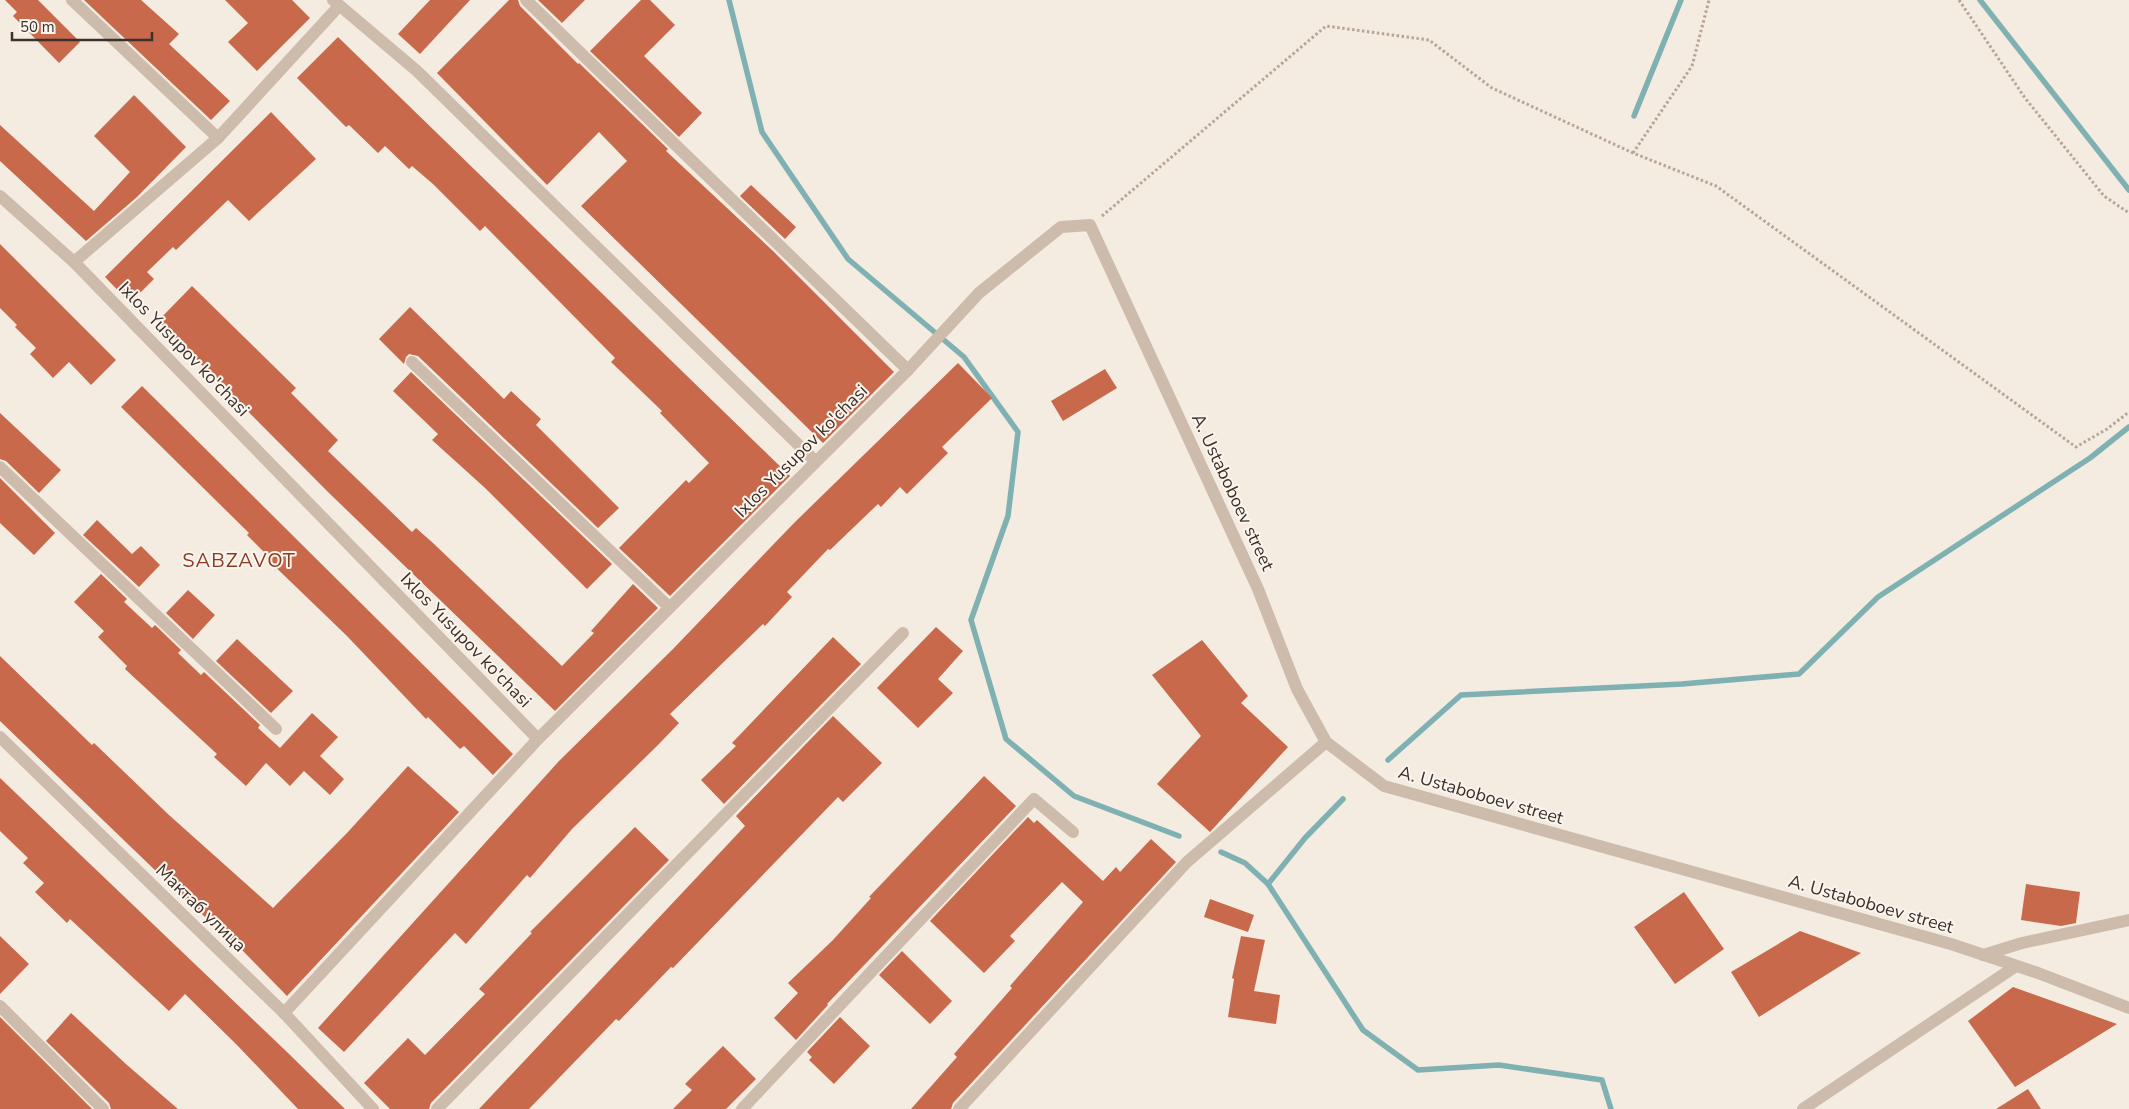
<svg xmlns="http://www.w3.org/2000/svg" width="2129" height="1109" viewBox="0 0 2129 1109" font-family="'Nunito Sans',sans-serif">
	<rect width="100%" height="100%" fill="#f4ebe1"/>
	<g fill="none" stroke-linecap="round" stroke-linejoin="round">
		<!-- stream -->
		<g stroke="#7fb0b2" stroke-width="5.5">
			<polyline points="729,0 762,132 848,259 964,357 1018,432 1008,516 971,620 1006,739 1074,796 1179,836"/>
			<polyline points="1980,0 2129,190"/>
			<polyline points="1634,116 1681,0"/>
			<polyline points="1388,760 1461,695 1682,684 1799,674 1878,597 2090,458 2129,427"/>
			<polyline points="1221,852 1245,863 1268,884 1363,1030 1418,1070 1499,1065 1602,1080 1611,1109"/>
			<polyline points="1268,884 1305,838 1343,799"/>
		</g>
	</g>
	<!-- building -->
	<g fill="#c8694b">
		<polygon points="5,0 38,0 80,42 59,63 13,16 17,12"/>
		<polygon points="84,0 141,0 179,34 169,44 230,101 211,120"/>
		<polygon points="225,0 292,0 310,18 257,71 228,42 248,23"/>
		<polygon points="430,0 470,0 420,54 398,34"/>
		<polygon points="509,0 518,0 520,6 578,64 579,63 668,149 666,151 773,251 894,372 823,443 581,206 627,161 599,132 547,185 437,73"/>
		<polygon points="538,0 585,0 562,23"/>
		<polygon points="641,0 650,0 675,25 644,56 702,113 679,137 590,51"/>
		<polygon points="338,37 790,476 670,596 619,548 686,480 689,483 709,463 660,413 662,411 611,362 615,358 485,226 480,231 433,184 412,166 409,169 385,146 378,153 349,125 346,127 297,78"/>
		<polygon points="134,95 186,147 137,197 86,241 0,161 0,125 94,211 130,172 94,136"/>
		<polygon points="271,112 316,159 249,221 228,200 176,250 173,247 147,272 154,279 130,303 105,277"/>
		<polygon points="751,185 796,227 785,239 740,196"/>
		<polygon points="0,244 116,360 91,385 69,362 53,378 30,354 36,348 15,327 17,325 0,308"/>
		<polygon points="192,286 296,388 291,393 338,440 328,451 412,532 416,528 433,543 562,666 594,633 591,631 633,584 658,608 555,711 328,492 158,321"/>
		<polygon points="410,307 504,399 511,391 541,419 536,425 619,508 598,528 418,356 409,354 406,357 404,364 379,339"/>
		<polygon points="958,363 992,398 942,447 948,453 907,494 900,487 881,507 878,504 830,550 828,549 787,592 792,597 765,626 763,624 670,714 679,723 658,745 572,829 530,878 527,875 466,944 455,933 344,1052 318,1028 559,761 673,649 794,523"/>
		<polygon points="1105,369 1117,388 1063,421 1051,401"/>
		<polygon points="411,372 612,564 587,589 484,487 432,440 438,434 393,391"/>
		<polygon points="142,386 513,754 493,775 464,746 460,749 428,717 426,719 347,636 264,556 266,554 247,535 249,533 121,407"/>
		<polygon points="0,413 61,470 39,493 6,461 0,459"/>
		<polygon points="0,478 55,533 34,555 0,523"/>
		<polygon points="97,520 132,554 141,546 160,565 139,587 83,535"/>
		<polygon points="101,574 127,599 124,602 152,628 155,625 181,650 178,653 201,675 204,672 260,725 258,728 280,748 312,713 338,737 320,756 344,779 330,795 304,771 290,786 266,763 246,786 214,757 217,754 125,669 127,666 98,637 104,631 74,602"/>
		<polygon points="188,590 215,615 193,639 166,613"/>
		<polygon points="936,627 963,651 938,679 953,693 918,728 877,688"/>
		<polygon points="833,637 861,664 724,804 701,780 736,746 732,743"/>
		<polygon points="237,639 293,691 271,713 216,661"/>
		<polygon points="1202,640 1248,696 1241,703 1288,747 1210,832 1157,784 1201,736 1152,675"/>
		<polygon points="0,656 92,745 94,743 169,815 273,908 347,833 408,766 459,812 287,996 243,951 185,899 0,721"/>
		<polygon points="833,716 882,763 843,802 838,797 673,968 671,967 619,1021 616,1019 529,1109 479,1109 745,826 736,816"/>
		<polygon points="984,776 1016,806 827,1004 828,1005 796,1040 774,1018 798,993 788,983 833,940 871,898 869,897"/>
		<polygon points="0,778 287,1052 345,1109 298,1109 237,1045 185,994 169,1011 70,919 67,923 35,892 44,883 23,863 28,858 0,831"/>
		<polygon points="1028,817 1034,823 1037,820 1103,881 1116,867 1120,872 1151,839 1176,862 953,1103 951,1109 911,1109 957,1057 954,1054 1012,988 1010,986 1083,902 1062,882 1010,936 1015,941 984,973 930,921"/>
		<polygon points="635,827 669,860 431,1103 429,1109 390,1109 364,1083 408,1038 425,1055 485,994 479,989 532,933 530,932"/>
		<polygon points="2026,884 2080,892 2076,923 2061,926 2021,920"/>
		<polygon points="1684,892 1724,949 1675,984 1634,927"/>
		<polygon points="1210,899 1254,915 1248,932 1204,917"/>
		<polygon points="1800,931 1861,953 1759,1017 1731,972"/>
		<polygon points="0,936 29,964 0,994"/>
		<polygon points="1241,936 1265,940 1254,991 1280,995 1276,1024 1228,1017 1234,979 1232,978"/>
		<polygon points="902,951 952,1001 930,1024 879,975"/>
		<polygon points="2013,987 2117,1024 2015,1087 1968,1021"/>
		<polygon points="71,1013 127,1065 178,1109 111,1109 109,1103 46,1041"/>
		<polygon points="0,1017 92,1109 0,1109"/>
		<polygon points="840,1017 870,1046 834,1084 809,1060 812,1057 807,1052"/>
		<polygon points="723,1046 756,1079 726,1109 673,1109 692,1090 685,1084"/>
		<polygon points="2028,1089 2041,1109 1996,1109"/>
	</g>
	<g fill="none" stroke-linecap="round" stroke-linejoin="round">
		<!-- path -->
		<g stroke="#b9a596" stroke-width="3" stroke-dasharray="2.5 2.5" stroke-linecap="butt">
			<polyline points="1959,0 2025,98 2104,196 2129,213"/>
			<polyline points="1633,153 1692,66 1709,0"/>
			<polyline points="1102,216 1326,26 1429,40 1492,88 1633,153 1716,186 2076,447 2107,429 2129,412"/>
		</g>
		<!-- minor -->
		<g stroke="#cdbbac" stroke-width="12">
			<polyline points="72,0 218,138"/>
			<polyline points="333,0 417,71 815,461"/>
			<polyline points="526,0 908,370"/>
			<polyline points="0,196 74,262 538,739 908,370 979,293 1061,227 1090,225 1258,589 1297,689 1326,742 1384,786 1951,944 2038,973 2129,1008"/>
			<polyline points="74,262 218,138 339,6"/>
			<polyline points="412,362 669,607"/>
			<polyline points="0,467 276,729"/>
			<polyline points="0,737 284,1013 373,1109"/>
			<polyline points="1983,955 2022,943 2129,920"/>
			<polyline points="0,1006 103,1109"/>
			<polyline points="284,1013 538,739"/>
			<polyline points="437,1109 903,633"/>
			<polyline points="742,1109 1034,799 1073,832"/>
			<polyline points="959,1109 1187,862 1326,742"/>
			<polyline points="1803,1109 2016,966"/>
		</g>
	</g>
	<g text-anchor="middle" stroke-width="4" stroke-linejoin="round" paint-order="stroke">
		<!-- street labels -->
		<g font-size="18" fill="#3b302b" stroke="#fbf5ee">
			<text transform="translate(184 349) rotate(46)" y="6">Ixlos Yusupov ko'chasi</text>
			<text transform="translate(801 451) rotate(-45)" y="6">Ixlos Yusupov ko'chasi</text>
			<text transform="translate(1233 492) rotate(65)" y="6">A. Ustaboboev street</text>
			<text transform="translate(466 640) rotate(46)" y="6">Ixlos Yusupov ko'chasi</text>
			<text transform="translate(1481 795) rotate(16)" y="6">A. Ustaboboev street</text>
			<text transform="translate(1871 904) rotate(16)" y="6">A. Ustaboboev street</text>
			<text transform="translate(201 908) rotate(44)" y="6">Мактаб улица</text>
		</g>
		<!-- quarter labels -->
		<g font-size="20" letter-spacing="1" fill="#8c3b22" stroke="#fbf5ee">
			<text x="239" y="567">SABZAVOT</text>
		</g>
	</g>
	<!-- scale -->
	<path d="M12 32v8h140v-8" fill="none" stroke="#3b302b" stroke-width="2.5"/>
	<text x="20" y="32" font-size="15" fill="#3b302b" stroke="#fbf5ee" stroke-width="4" paint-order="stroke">50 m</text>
</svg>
